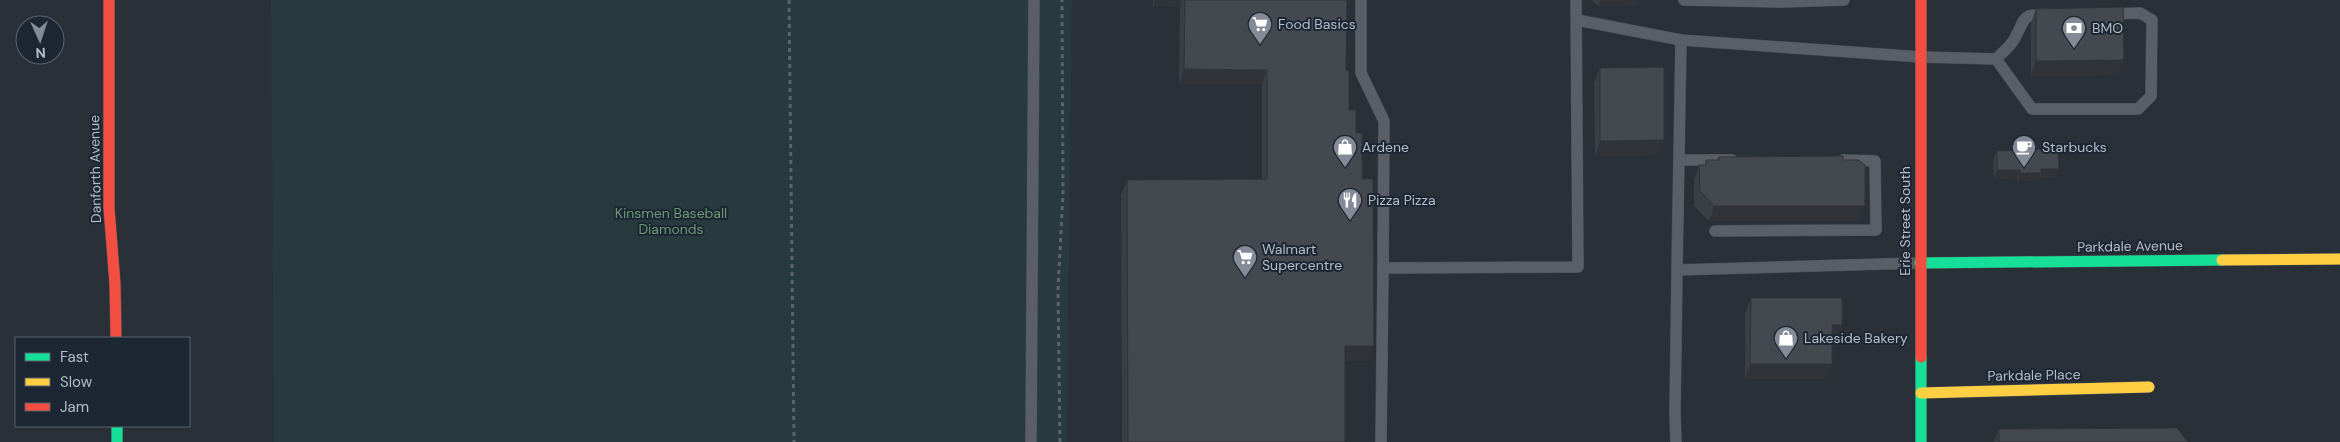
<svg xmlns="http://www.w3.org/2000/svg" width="2340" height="442" viewBox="0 0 2340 442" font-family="'DM Sans',sans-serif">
	<rect width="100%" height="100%" fill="#2a3038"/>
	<!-- green -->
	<polygon fill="#273a3e" points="271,0 1072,0 1067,442 274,442"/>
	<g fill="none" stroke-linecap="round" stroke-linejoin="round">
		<!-- lane casing -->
		<g stroke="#484c53" stroke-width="12">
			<g id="lane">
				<polyline points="1361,0 1361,73 1384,121 1383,268 1578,267 1576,0"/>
				<polyline points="1684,0 1781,2 1844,0"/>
				<polyline points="1577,20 1681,40 1921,57 1996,59 2032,109 2138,109 2151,96 2152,20 2140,13 2108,14"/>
				<path d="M1996,59C2002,53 2011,46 2015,38C2027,15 2021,15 2050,14"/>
				<polyline points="1679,160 1732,160"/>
				<polyline points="1715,231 1876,230 1875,161 1843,160"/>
				<polyline points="1677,270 1681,40"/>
				<polyline points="1031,442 1034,0"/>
				<polyline points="1381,442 1383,268"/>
				<polyline points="1676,442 1675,412 1677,270 1920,263"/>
			</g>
		</g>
		<!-- fast casing -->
		<g stroke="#484c53" stroke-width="12">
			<g id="fast">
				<polyline points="1920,263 2222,260"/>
				<polyline points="1921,357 1921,442"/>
				<polyline points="117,426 117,442"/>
			</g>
		</g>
		<!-- slow casing -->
		<g stroke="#484c53" stroke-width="12">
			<g id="slow">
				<polyline points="2222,260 2340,259"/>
				<polyline points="1921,393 2149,387"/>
			</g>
		</g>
		<!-- jam casing -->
		<g stroke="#484c53" stroke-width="12">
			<g id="jam">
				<polyline points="109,0 109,208 115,284 116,338"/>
				<polyline points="1921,0 1921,357"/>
			</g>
		</g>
		<!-- path -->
		<g stroke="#5d636a" stroke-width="3" stroke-dasharray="4 4" stroke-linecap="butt">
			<polyline points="789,0 794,442"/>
			<polyline points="1060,442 1058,290 1063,193 1062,0"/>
		</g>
		<!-- lane -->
		<use href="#lane" stroke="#5a5e66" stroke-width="11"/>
		<!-- fast -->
		<use href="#fast" stroke="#16e098" stroke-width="11"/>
		<!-- slow -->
		<use href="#slow" stroke="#ffcf43" stroke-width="11"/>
		<!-- jam -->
		<use href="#jam" stroke="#f24e42" stroke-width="11"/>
	</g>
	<!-- wall -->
	<g fill="#3a3f45">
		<polygon points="1153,0 1347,0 1346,70 1349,110 1356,133 1362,179 1369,361 1345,361 1345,442 1122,442 1121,195 1127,180 1262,179 1262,84 1179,84 1180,7 1153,6"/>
		<polygon points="1592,0 1639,0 1638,5 1598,6"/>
		<polygon points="2036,9 2124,60 2118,75 2031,76 2031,24"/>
		<polygon points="1600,68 1659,155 1595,156 1594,83"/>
		<polygon points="1997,151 2055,178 2039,178 2038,181 2017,181 2017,178 1994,179 1993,159"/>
		<polygon points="1719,157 1843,160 1859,221 1709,221 1694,206 1694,180 1699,165 1705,165 1706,160 1717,160"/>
		<polygon points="1751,298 1837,340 1832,340 1832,364 1827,379 1745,379 1745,313"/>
		<polygon points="1999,429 2188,442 1994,442"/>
	</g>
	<!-- shaded-wall -->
	<g fill="#303338">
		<polygon points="1155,0 1182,0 1180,7 1153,6"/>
		<polygon points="1600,0 1639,0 1638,5 1598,6"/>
		<polygon points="2124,60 2118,75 2031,76 2036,61"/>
		<polygon points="1184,69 1267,70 1262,84 1179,84"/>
		<polygon points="1664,140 1659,155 1595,156 1600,141"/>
		<polygon points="2041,169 2059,169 2055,178 2039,178 2038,181 2017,181 2020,173"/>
		<polygon points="1997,170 2020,170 2017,178 1994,179"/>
		<polygon points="1714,206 1865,206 1859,221 1709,221"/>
		<polygon points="1832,325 1842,325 1837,340 1827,340"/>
		<polygon points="1345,346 1374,346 1369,361 1339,361"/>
		<polygon points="1750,364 1832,364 1827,379 1745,379"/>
	</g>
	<!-- building -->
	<g fill="#444950" stroke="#303338">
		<polygon points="1185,0 1347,0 1346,70 1349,71 1349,110 1356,110 1356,133 1362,133 1362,179 1373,179 1374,346 1345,346 1345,442 1128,442 1127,180 1267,179 1267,70 1184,69"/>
		<polygon points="2123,7 2124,60 2036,61 2036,9"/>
		<polygon points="1664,67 1664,140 1600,141 1600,68"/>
		<polygon points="2058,149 2059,169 2041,169 2041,173 2020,173 2020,170 1997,170 1997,151"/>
		<polygon points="1843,156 1843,160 1858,160 1865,165 1865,206 1714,206 1700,191 1699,165 1706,165 1706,160 1719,160 1719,157"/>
		<polygon points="1751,298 1842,298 1842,325 1832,325 1832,364 1750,364"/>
		<polygon points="2177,428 2188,442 1999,442 1999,429"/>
	</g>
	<!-- icons -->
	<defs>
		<g id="supermarket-pin" transform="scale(1.25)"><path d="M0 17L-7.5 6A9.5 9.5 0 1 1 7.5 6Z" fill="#848b96" stroke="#1d2633"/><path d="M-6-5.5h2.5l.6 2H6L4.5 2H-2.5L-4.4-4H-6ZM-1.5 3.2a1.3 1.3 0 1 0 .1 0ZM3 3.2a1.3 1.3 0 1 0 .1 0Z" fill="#fff"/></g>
		<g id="bank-pin" transform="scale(1.25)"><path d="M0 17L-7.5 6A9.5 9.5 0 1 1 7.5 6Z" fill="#848b96" stroke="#1d2633"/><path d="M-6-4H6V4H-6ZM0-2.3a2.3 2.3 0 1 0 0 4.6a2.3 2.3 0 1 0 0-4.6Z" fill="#fff"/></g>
		<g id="shop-pin" transform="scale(1.25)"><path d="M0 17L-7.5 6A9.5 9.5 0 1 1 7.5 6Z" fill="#848b96" stroke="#1d2633"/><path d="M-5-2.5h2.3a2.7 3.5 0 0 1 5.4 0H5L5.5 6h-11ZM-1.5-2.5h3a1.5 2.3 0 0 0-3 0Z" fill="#fff"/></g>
		<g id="cafe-pin" transform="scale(1.25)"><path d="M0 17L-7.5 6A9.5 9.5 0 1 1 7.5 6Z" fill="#848b96" stroke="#1d2633"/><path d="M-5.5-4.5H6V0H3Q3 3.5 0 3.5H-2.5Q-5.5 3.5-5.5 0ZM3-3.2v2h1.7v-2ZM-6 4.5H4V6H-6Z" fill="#fff"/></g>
		<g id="restaurant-pin" transform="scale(1.25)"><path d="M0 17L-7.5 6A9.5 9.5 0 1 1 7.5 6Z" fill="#848b96" stroke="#1d2633"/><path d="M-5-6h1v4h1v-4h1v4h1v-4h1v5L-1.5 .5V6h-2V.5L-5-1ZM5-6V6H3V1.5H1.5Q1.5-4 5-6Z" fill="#fff"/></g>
	</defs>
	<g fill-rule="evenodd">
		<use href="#supermarket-pin" x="1260" y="24"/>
		<use href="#bank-pin" x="2074" y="28"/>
		<use href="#shop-pin" x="1345" y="147"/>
		<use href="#cafe-pin" x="2024" y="147"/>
		<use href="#restaurant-pin" x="1350" y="200"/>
		<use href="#supermarket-pin" x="1245" y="257"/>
		<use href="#shop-pin" x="1786" y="338"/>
	</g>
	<g text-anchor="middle" stroke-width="4" stroke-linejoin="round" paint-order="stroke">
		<!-- poi labels -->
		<g font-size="14" fill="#b4bcc9" stroke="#1d2633" text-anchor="start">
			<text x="1278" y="29">Food Basics</text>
			<text x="2092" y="33">BMO</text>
			<text x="1362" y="152">Ardene</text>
			<text x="2042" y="152">Starbucks</text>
			<text x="1368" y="205">Pizza Pizza</text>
			<text x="1262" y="254">Walmart<tspan x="1262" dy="16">Supercentre</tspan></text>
			<text x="1804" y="343">Lakeside Bakery</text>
		</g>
		<!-- street labels -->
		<g font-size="14" fill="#b4bcc9" stroke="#1d2633">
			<text transform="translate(95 169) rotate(-91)" y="5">Danforth Avenue</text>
			<text transform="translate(1905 221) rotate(-90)" y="5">Erie Street South</text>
			<text transform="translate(2130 246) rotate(-1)" y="5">Parkdale Avenue</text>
			<text transform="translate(2034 375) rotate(-1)" y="5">Parkdale Place</text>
		</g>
		<!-- park labels -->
		<g font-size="14" fill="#6b9a76" stroke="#1d2633">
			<text x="671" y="218">Kinsmen Baseball<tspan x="671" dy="16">Diamonds</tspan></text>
		</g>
	</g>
	<!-- legend -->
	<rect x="15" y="337" width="175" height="90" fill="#1d2633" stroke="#59626f"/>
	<rect x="25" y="353" width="25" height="8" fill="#16e098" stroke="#59626f"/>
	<text x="60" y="362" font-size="15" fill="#b4bcc9">Fast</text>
	<rect x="25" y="378" width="25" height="8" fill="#ffcf43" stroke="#59626f"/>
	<text x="60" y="387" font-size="15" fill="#b4bcc9">Slow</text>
	<rect x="25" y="403" width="25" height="8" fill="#f24e42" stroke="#59626f"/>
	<text x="60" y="412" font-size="15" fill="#b4bcc9">Jam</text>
	<!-- north arrow -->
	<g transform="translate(40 40) rotate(177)"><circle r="24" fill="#1d2633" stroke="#59626f"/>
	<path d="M0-4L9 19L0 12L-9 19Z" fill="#848b96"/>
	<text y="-8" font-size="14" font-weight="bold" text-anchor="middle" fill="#b4bcc9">N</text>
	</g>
</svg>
